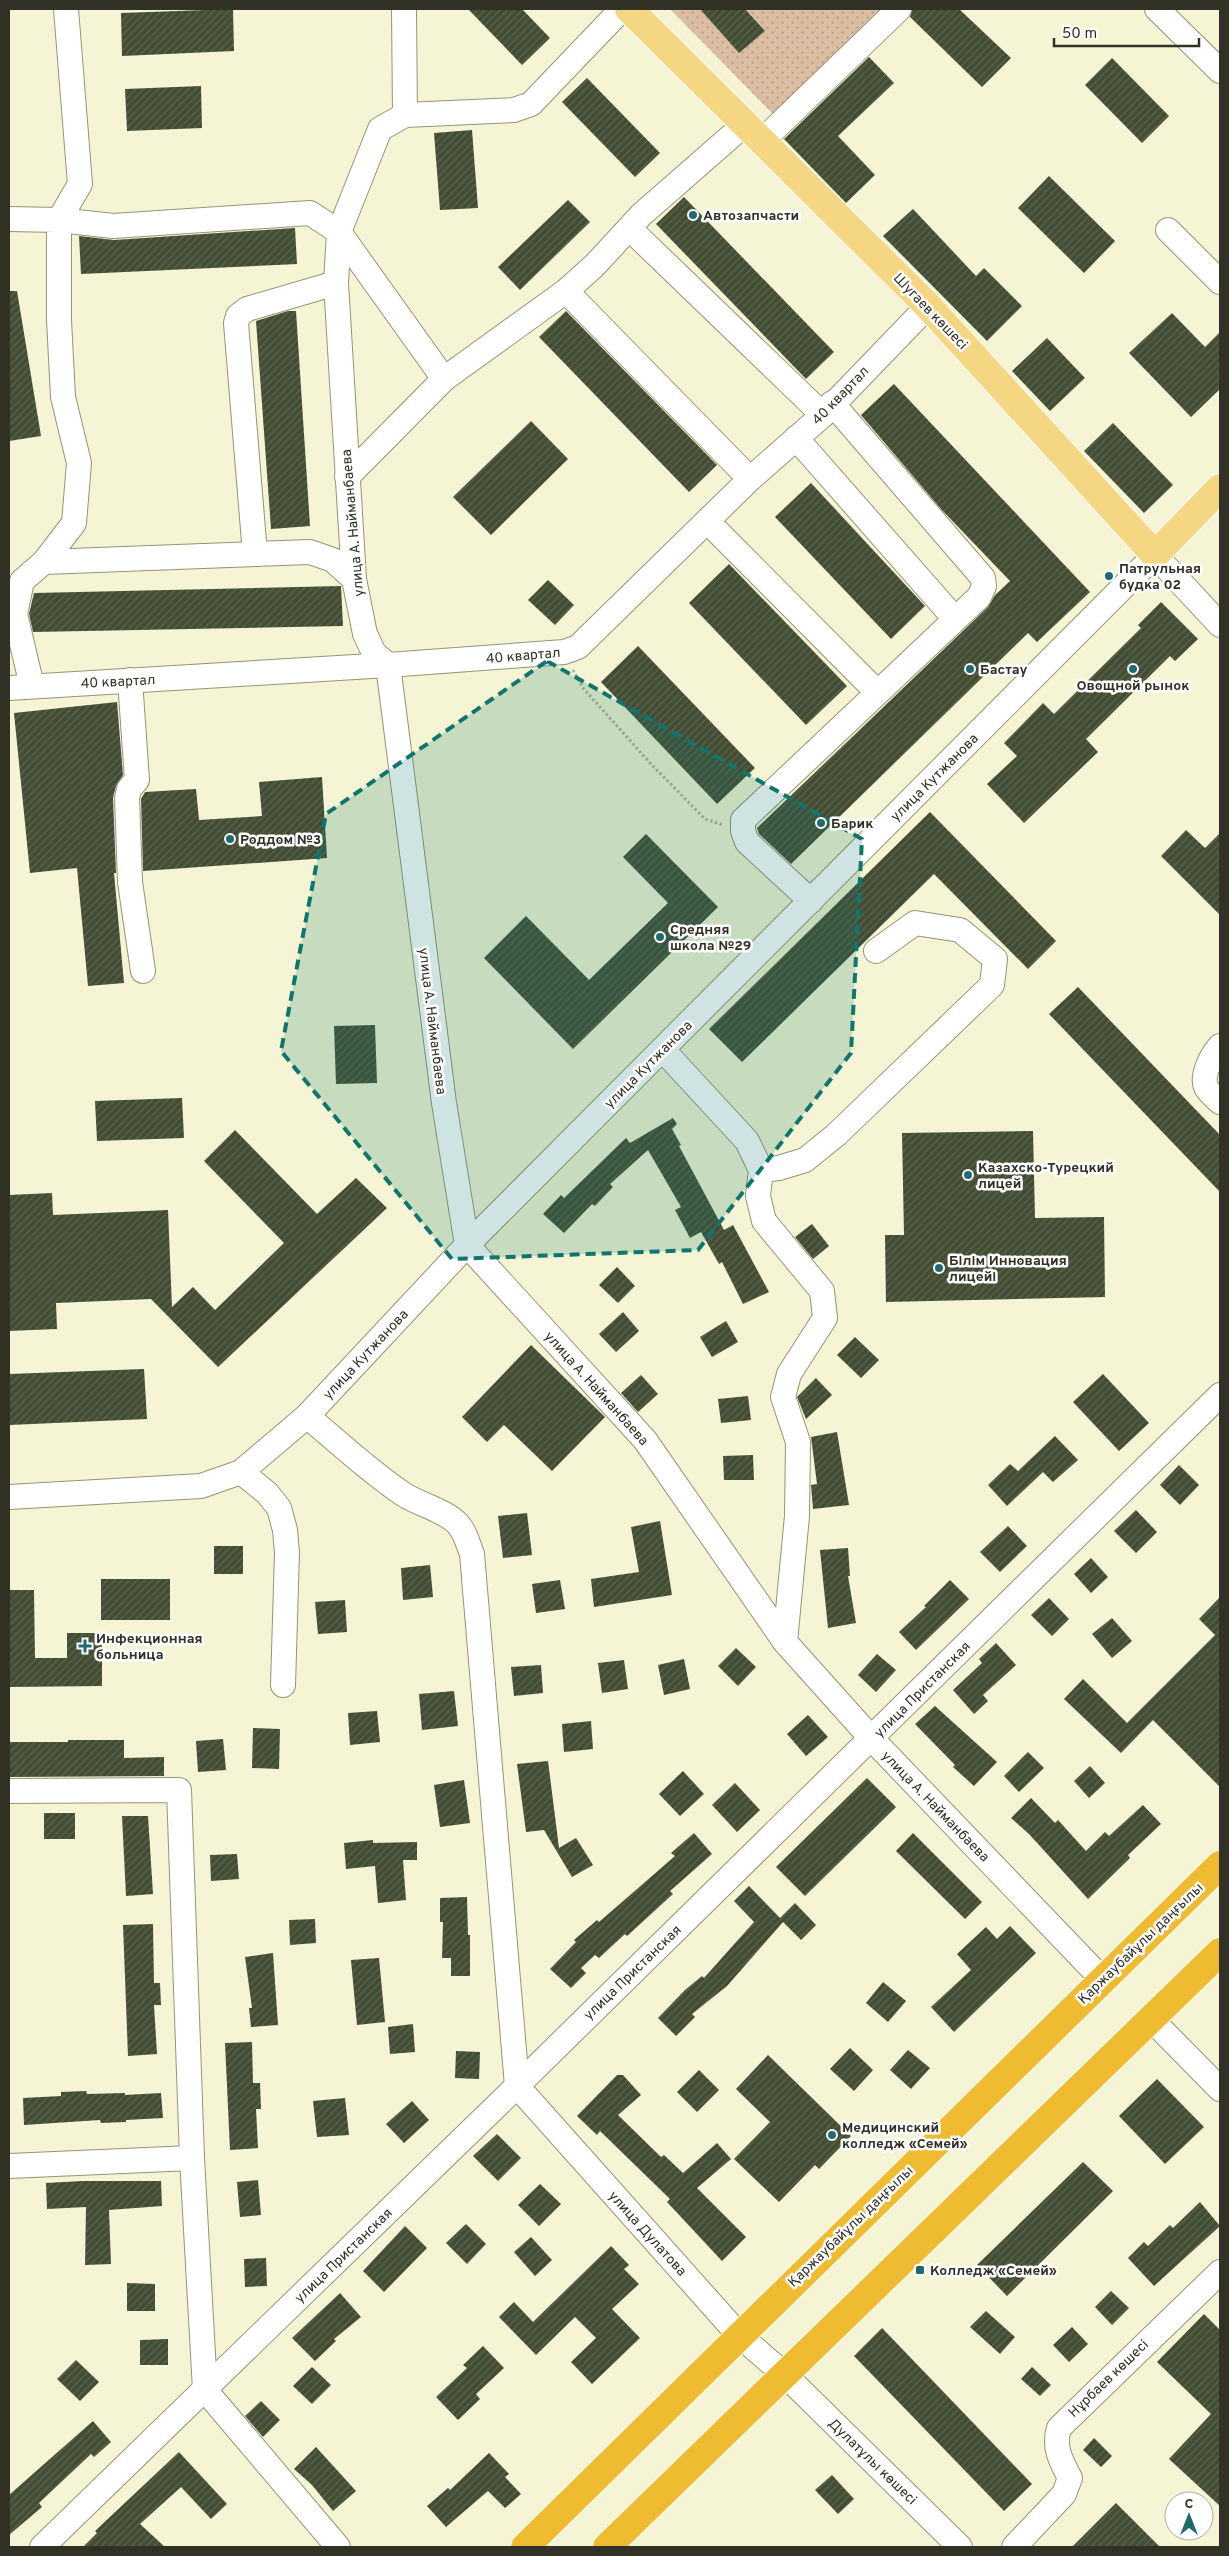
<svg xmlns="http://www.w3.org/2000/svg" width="1229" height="2556" viewBox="0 0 1229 2556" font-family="Overpass,sans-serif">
	<defs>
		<pattern id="green-dots" width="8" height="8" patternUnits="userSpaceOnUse" patternTransform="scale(1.25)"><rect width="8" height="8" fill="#dbbea1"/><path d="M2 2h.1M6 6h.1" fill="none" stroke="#b29b83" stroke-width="1.8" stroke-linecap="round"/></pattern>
		<pattern id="building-hatch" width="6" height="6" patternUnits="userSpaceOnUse" patternTransform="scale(1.25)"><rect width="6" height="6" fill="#434d33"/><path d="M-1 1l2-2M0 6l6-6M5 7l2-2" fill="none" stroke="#5c644f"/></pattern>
	</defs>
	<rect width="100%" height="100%" fill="#f5f4d4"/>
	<!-- green -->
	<polygon fill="url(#green-dots)" points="670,9 883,9 781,122"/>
	<!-- building -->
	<g fill="url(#building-hatch)">
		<polygon points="233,9 234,51 122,56 121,13"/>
		<polygon points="468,9 522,9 550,38 522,65"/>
		<polygon points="700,9 745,9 765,31 739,53"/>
		<polygon points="912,9 959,9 1011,58 982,87 910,17"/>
		<polygon points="869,57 894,83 838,136 875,175 846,203 784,139"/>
		<polygon points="1112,58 1169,116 1142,143 1085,85"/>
		<polygon points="587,78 660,153 635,177 562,102"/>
		<polygon points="201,86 202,128 127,131 125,89"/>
		<polygon points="472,130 478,208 440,210 434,133"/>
		<polygon points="1049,176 1115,241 1084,273 1018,208"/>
		<polygon points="684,197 834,352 806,379 656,224"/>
		<polygon points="568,200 590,222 520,290 498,267"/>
		<polygon points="913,209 976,276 984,268 1022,306 987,341 883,236"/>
		<polygon points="295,228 297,264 81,274 79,236 114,240"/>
		<polygon points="9,291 17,291 41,436 9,441"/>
		<polygon points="288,311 296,311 310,526 271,529 256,321"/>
		<polygon points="566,311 717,465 689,492 539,337"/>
		<polygon points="1172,313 1205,347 1220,332 1220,389 1191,417 1129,353"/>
		<polygon points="1047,338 1085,378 1050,411 1012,371"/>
		<polygon points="894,384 1090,592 1037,642 1028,633 791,864 759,834 757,828 988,607 995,595 1010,581 941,509 861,415"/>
		<polygon points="531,421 568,459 491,535 453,497"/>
		<polygon points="1113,423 1173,485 1144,513 1084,451"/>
		<polygon points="811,483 925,606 891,639 775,517"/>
		<polygon points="729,564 847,686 806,725 689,603"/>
		<polygon points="548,580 574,605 555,625 528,600"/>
		<polygon points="341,586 343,626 33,632 29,614 34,593"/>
		<polygon points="1161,602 1198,639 1175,661 1170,656 1086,739 1098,752 1024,823 987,784 1017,756 1004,743 1043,703 1054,714 1141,628 1138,625"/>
		<polygon points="638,646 755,768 717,804 601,682"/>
		<polygon points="117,702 123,775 116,786 113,798 116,873 114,873 124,983 88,986 77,868 30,873 14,713"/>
		<polygon points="322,777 327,858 143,871 141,799 145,792 196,789 199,820 262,816 259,782"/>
		<polygon points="930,812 1056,941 1028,969 934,874 742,1062 709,1029"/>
		<polygon points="1186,830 1205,848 1220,833 1220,915 1161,856"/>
		<polygon points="646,834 718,907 573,1049 484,958 526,916 589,980 668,903 623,857"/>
		<polygon points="1078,987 1220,1135 1220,1192 1049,1014"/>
		<polygon points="375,1025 377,1083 336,1084 334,1026"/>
		<polygon points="182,1098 184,1138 97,1141 95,1101"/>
		<polygon points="673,1118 677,1124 672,1129 681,1145 679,1146 724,1230 733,1225 769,1292 743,1304 722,1262 719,1264 701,1232 690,1238 675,1210 681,1207 648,1150 610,1184 613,1187 595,1206 592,1204 564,1233 543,1214 561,1195 564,1198 626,1138 630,1143"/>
		<polygon points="235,1130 317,1214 356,1178 387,1208 218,1367 151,1299 56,1303 57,1329 9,1331 9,1195 52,1193 53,1215 168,1210 172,1307 193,1287 215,1310 284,1243 204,1161"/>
		<polygon points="1033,1131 1035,1218 1104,1217 1105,1297 886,1302 885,1235 904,1235 902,1133"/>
		<polygon points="812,1224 829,1246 813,1259 795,1237"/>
		<polygon points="617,1267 635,1286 618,1303 599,1285"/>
		<polygon points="623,1312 639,1331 616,1352 599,1334"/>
		<polygon points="726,1321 738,1342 712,1357 700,1337"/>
		<polygon points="855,1337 879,1360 861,1378 837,1355"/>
		<polygon points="531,1345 605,1417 552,1471 504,1425 487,1442 462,1417"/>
		<polygon points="144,1369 147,1419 9,1425 9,1374"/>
		<polygon points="1103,1374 1149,1423 1119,1451 1073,1402"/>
		<polygon points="641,1375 658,1394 638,1412 621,1393"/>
		<polygon points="816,1378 832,1395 806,1419 797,1397"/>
		<polygon points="748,1396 751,1420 721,1423 718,1399"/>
		<polygon points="837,1432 849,1505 813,1509 811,1485 817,1484 811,1437"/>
		<polygon points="1055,1436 1078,1460 1053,1482 1043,1472 1007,1506 988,1485 1010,1464 1018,1471"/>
		<polygon points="753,1455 754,1480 724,1480 723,1456"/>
		<polygon points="1179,1465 1199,1485 1180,1505 1160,1485"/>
		<polygon points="1136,1510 1157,1532 1136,1553 1114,1531"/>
		<polygon points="527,1513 532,1555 503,1558 498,1516"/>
		<polygon points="660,1521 672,1595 594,1607 591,1579 639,1572 631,1527"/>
		<polygon points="1008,1526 1027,1546 1000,1572 980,1552"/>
		<rect x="214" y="1546" width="29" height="28"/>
		<polygon points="848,1548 850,1576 848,1576 856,1623 828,1628 820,1550"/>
		<polygon points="1091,1558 1108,1577 1091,1593 1074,1574"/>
		<polygon points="430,1565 433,1597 403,1600 401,1568"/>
		<rect x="101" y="1579" width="69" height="41"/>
		<polygon points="560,1580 565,1609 536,1613 532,1584"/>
		<polygon points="950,1580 969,1599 916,1650 899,1632 926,1607 924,1606"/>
		<polygon points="9,1590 34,1590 35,1658 67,1658 67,1633 102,1633 102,1686 9,1687"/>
		<polygon points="1220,1597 1220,1787 1153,1720 1121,1753 1064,1699 1083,1679 1127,1723 1215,1635 1199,1619"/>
		<polygon points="1049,1598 1069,1619 1052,1636 1031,1615"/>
		<polygon points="345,1600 347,1632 318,1634 315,1602"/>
		<polygon points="1112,1618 1132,1641 1112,1658 1092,1634"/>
		<polygon points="996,1643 1016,1665 983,1695 988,1701 974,1714 953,1690 982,1663 979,1659"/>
		<polygon points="736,1648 756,1667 738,1686 718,1666"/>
		<polygon points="877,1654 896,1670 876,1692 858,1675"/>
		<polygon points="684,1659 690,1689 664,1695 658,1665"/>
		<polygon points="624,1660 628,1689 602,1693 598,1663"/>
		<polygon points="541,1665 543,1693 514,1696 511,1667"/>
		<polygon points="454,1691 458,1726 422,1730 419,1694"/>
		<polygon points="935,1706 997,1762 974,1786 953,1767 955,1765 915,1724"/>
		<polygon points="377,1711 380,1742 350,1745 348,1713"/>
		<polygon points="808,1715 828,1737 806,1756 787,1734"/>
		<polygon points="591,1721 593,1749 564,1752 562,1724"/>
		<polygon points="253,1728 280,1729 279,1769 252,1768"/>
		<polygon points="223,1739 226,1770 198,1772 196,1741"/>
		<polygon points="68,1740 124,1740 124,1758 164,1757 164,1776 9,1777 9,1742 68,1742"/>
		<polygon points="1028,1752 1044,1768 1019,1792 1004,1776"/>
		<polygon points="548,1761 559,1848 576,1838 593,1865 572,1877 544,1830 526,1832 517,1764"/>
		<polygon points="1090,1766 1105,1783 1089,1798 1074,1781"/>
		<polygon points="683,1771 704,1794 680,1816 659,1794"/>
		<polygon points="867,1778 896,1807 805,1896 776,1867"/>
		<polygon points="464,1780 470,1823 440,1827 434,1785"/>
		<polygon points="735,1783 760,1810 737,1832 712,1805"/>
		<polygon points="1031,1798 1055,1823 1058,1820 1086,1851 1105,1832 1109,1836 1143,1805 1161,1824 1128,1855 1130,1858 1088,1899 1029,1834 1011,1818"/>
		<rect x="44" y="1813" width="31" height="26"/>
		<polygon points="122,1816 148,1816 153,1894 126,1896"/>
		<polygon points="694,1833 712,1854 670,1891 673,1894 627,1936 625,1934 599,1958 595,1955 581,1968 586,1973 571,1988 550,1969 576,1942 574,1940 597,1920 599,1922 675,1856 671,1853"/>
		<polygon points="913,1833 982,1902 965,1919 896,1851"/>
		<polygon points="373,1840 373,1843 417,1842 417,1860 403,1860 406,1900 378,1903 375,1866 346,1869 344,1843"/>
		<polygon points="237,1854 239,1879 211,1881 210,1855"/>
		<polygon points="749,1886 780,1918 795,1903 816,1925 801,1940 783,1922 727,1986 692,2014 695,2017 676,2036 658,2018 685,1990 702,1976 704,1978 754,1922 734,1901"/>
		<polygon points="467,1897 468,1935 470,1935 470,1976 451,1976 451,1958 442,1958 443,1922 440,1922 440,1898"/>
		<polygon points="315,1919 316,1943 290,1945 289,1920"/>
		<polygon points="153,1924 154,1983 160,1983 161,2005 154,2005 157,2054 128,2056 123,1925"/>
		<polygon points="1010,1926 1036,1953 954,2032 931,2007 971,1970 957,1954 986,1927 997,1939"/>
		<polygon points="273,1953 278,2025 251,2027 249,2008 252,2008 245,1957"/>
		<polygon points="379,1958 385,2022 357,2025 351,1960"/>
		<polygon points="883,1982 906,2001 888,2022 866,2003"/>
		<polygon points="413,2024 415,2052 390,2054 388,2027"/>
		<polygon points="252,2042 253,2083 260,2083 261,2109 256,2109 258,2148 230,2150 225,2043"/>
		<polygon points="850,2048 873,2070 854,2091 830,2069"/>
		<polygon points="908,2050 930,2068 911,2089 890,2070"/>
		<polygon points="456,2051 480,2052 479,2079 455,2078"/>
		<polygon points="768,2055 851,2136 819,2169 815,2165 779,2202 734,2159 770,2122 736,2089"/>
		<polygon points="699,2070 719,2090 697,2112 677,2092"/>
		<polygon points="617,2075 623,2075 641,2095 618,2115 661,2157 664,2155 683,2173 717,2143 731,2159 697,2188 746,2237 722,2261 667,2202 670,2199 600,2131 597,2135 577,2116"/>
		<polygon points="1157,2079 1204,2127 1165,2164 1119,2116"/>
		<polygon points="86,2091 87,2094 125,2093 125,2095 161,2093 163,2118 126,2120 126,2122 101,2123 100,2120 24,2125 23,2098 61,2096 61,2092"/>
		<polygon points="345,2098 349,2135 317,2137 313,2101"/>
		<polygon points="412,2101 429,2120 404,2143 386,2124"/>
		<polygon points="497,2134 521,2158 498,2181 473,2156"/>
		<polygon points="1083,2162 1113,2191 1007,2296 977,2265"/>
		<polygon points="258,2180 261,2215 240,2217 237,2182"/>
		<polygon points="82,2181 161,2181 162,2206 109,2210 111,2264 85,2265 86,2207 47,2209 46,2183"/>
		<polygon points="540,2184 561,2204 539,2226 518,2205"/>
		<polygon points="1200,2202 1220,2226 1154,2286 1128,2258 1144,2242 1148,2246 1170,2225 1173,2228"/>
		<polygon points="466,2224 486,2244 467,2264 446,2243"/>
		<polygon points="405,2226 427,2248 384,2292 363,2271"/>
		<polygon points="531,2237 552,2260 535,2276 514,2252"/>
		<polygon points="611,2246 629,2265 624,2269 639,2284 612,2309 640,2338 592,2384 571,2362 596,2338 575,2317 536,2355 499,2317 514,2302 533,2322"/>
		<polygon points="266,2258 267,2286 245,2287 244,2259"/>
		<polygon points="127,2283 155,2284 155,2311 127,2311"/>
		<polygon points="1111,2291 1129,2308 1112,2325 1095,2307"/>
		<polygon points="340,2293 361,2317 334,2339 336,2341 315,2361 292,2338"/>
		<polygon points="986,2311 1015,2337 1000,2354 970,2327"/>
		<polygon points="1204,2314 1220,2330 1220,2506 1169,2459 1211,2414 1157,2362"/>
		<polygon points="1072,2327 1088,2344 1069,2362 1053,2345"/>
		<polygon points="882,2328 1032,2484 1004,2511 854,2356"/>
		<polygon points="168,2339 168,2365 140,2365 140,2340"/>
		<polygon points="483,2346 504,2368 476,2394 480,2399 458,2420 436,2397 467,2368 463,2365"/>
		<polygon points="76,2360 99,2382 80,2401 57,2379"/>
		<polygon points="312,2367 331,2385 312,2404 293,2386"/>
		<polygon points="1032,2367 1051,2385 1040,2396 1021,2379"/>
		<polygon points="261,2401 280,2420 263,2437 245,2416"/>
		<polygon points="93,2421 111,2442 94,2457 91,2454 39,2503 42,2507 9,2535 9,2495"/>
		<polygon points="1094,2438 1112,2456 1101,2467 1083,2450"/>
		<polygon points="316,2447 356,2491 333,2511 312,2485 294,2469"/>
		<polygon points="179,2452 227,2504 211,2519 181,2487 140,2524 165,2547 83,2547 97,2533 95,2531"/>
		<polygon points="489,2453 509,2474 505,2477 521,2494 505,2508 488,2491 446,2527 427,2506 448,2488 450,2490"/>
		<polygon points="832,2475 854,2499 838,2514 815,2490"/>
		<polygon points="1116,2503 1160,2547 1072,2547"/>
	</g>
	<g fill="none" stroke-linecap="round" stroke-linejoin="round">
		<!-- minor casing -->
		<g stroke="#959476" stroke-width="26">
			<g id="minor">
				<polyline points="66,9 80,184 59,220 113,226 310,213 339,232 444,379"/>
				<polyline points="404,9 405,115"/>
				<polyline points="622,9 531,104 514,110 405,115 380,129 339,232 336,283 354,579 365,634 374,653 388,665 444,1103 467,1245 645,1440 785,1642 871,1738 1103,1980"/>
				<polyline points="1157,9 1220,71"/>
				<polyline points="762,141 899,9"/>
				<polyline points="9,219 59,220 59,320 63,397 79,463 74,523 44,562 22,581 15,614 32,686"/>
				<polyline points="630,229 823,415"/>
				<polyline points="1168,230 1220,282"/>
				<polyline points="566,291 750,479"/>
				<polyline points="796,438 955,619"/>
				<polyline points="347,477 444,379 566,291 595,265 641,215 745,124"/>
				<polyline points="707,521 877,692"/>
				<polyline points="255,554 236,323 238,316 247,309 336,283"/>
				<polyline points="44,562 310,552 333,560 354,579"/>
				<polyline points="130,680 137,780 129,789 127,798 130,882 143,971"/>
				<polyline points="9,688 388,665 564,652 578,647 750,479 823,415 928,306"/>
				<polyline points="811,901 747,842 743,831 743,820 979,597 984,586 983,578 832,403"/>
				<path d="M1220,1046C1212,1055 1201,1075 1206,1087C1208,1092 1216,1098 1220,1102"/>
				<polyline points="663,1050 747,1141 761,1170 758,1196 764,1221 822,1291 825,1318 789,1374 783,1397 798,1442 797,1516 785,1642"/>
				<polyline points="761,1170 779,1168 805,1160 836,1135 992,985 995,959 960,930 915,923 876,951"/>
				<path d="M307,1416C338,1442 369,1471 403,1494C420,1505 442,1509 457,1523C465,1531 468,1544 472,1554L517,2086L739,2335L785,2375L960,2547"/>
				<polyline points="241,1472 267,1493 279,1508 285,1530 287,1553 283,1685"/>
				<polyline points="9,1497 201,1486 241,1472 307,1416 467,1245 1155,555 1220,625"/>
				<polyline points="9,1791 179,1790 192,2158 205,2390 338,2547"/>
				<polyline points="1151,2019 1220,2089"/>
				<polyline points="9,2166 192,2158"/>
				<polyline points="42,2547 517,2086 1220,1395"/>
				<path d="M1014,2547L1064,2494L1070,2478C1061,2461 1053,2447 1059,2428L1220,2272"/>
			</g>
		</g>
		<!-- major casing -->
		<g stroke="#fff" stroke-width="30">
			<polyline id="major" points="629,9 928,306 1155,555 1220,488"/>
		</g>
		<!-- highway casing -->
		<g stroke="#fff" stroke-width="30">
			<g id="highway">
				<polyline points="525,2547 1220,1865"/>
				<polyline points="607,2547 1220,1952"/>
			</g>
		</g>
		<!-- path -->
		<polyline stroke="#b6b59b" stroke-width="3" stroke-dasharray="2.5 2.5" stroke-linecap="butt" points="573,670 583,688 651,764 705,819 723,825"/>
		<!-- minor -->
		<use href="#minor" stroke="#fff" stroke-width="24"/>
		<!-- major -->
		<use href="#major" stroke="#f5d783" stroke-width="28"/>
		<!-- highway -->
		<use href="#highway" stroke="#efbc31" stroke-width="28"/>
	</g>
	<!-- marked area -->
	<path fill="#0f766e" fill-opacity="0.2" stroke="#0f766e" stroke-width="4" stroke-dasharray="10 6" stroke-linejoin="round" d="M547,661L862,839L851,1053L698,1250L452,1259L281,1051L326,814Z"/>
	<!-- markers -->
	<g fill="#1d6a6f" stroke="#fff" stroke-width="2">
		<circle cx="693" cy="215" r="5"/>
		<circle cx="1109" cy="576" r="5"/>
		<circle cx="970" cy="669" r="5"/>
		<circle cx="1133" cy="669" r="5"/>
		<circle cx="821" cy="823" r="5"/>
		<circle cx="230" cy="839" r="5"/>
		<circle cx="660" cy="937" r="5"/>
		<circle cx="968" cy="1175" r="5"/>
		<circle cx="939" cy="1268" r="5"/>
		<path d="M82.5 1638.5h5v5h5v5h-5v5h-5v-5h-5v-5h5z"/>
		<circle cx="832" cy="2135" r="5"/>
		<rect x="915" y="2265" width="10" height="10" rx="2.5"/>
	</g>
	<g text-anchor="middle" stroke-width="5" stroke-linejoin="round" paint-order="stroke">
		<!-- poi labels -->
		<g font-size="14" font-weight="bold" fill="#323125" stroke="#fff" text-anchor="start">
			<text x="703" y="220">Автозапчасти</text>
			<text x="1119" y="573">Патрульная<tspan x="1119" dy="16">будка 02</tspan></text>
			<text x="980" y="674">Бастау</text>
			<text x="1133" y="690" text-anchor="middle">Овощной рынок</text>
			<text x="831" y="828">Барик</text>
			<text x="240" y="844">Роддом №3</text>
			<text x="670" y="934">Средняя<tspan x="670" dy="16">школа №29</tspan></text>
			<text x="978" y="1172">Казахско-Турецкий<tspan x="978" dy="16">лицей</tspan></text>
			<text x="949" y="1265">Білім Инновация<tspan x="949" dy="16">лицейі</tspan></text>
			<text x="96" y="1643">Инфекционная<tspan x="96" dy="16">больница</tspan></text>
			<text x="842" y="2132">Медицинский<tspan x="842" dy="16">колледж «Семей»</tspan></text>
			<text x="930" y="2275">Колледж «Семей»</text>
		</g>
		<!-- street labels -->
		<g font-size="14" fill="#323125" stroke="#fff">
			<text transform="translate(931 311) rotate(46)" y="5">Шугаев көшесі</text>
			<text transform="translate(840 395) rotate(-46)" y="5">40 квартал</text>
			<text transform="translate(352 523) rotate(-95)" y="5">улица А. Найманбаева</text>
			<text transform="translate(523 655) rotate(-5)" y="5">40 квартал</text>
			<text transform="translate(118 681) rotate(-3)" y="5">40 квартал</text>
			<text transform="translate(934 777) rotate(-45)" y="5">улица Кутжанова</text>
			<text transform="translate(433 1021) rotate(83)" y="5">улица А. Найманбаева</text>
			<text transform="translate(648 1064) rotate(-45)" y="5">улица Кутжанова</text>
			<text transform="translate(365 1354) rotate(-47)" y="5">улица Кутжанова</text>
			<text transform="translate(597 1388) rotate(48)" y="5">улица А. Найманбаева</text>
			<text transform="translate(922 1689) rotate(-45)" y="5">улица Пристанская</text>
			<text transform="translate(936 1806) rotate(46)" y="5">улица А. Найманбаева</text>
			<text transform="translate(1140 1943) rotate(-44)" y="5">Қаржаубайұлы даңғылы</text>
			<text transform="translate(632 1972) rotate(-44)" y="5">улица Пристанская</text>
			<text transform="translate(850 2226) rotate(-44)" y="5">Қаржаубайұлы даңғылы</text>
			<text transform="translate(648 2233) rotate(48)" y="5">улица Дулатова</text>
			<text transform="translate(343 2255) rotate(-44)" y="5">улица Пристанская</text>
			<text transform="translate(1108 2378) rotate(-44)" y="5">Нұрбаев көшесі</text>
			<text transform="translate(873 2461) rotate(44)" y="5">Дулатұлы көшесі</text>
		</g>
	</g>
	<!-- border -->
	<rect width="1229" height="2556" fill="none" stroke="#323125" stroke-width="20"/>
	<!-- north arrow -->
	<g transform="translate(1189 2516)"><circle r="24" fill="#ffffff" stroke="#adada8"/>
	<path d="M0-4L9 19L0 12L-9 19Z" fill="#1d6a6f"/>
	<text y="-8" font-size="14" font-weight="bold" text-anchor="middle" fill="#323125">С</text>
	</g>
	<!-- scale -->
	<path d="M1054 38v8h145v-8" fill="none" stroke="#323125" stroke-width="2.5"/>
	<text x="1062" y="38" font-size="15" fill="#323125" stroke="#ffffff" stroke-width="4" paint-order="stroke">50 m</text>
</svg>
